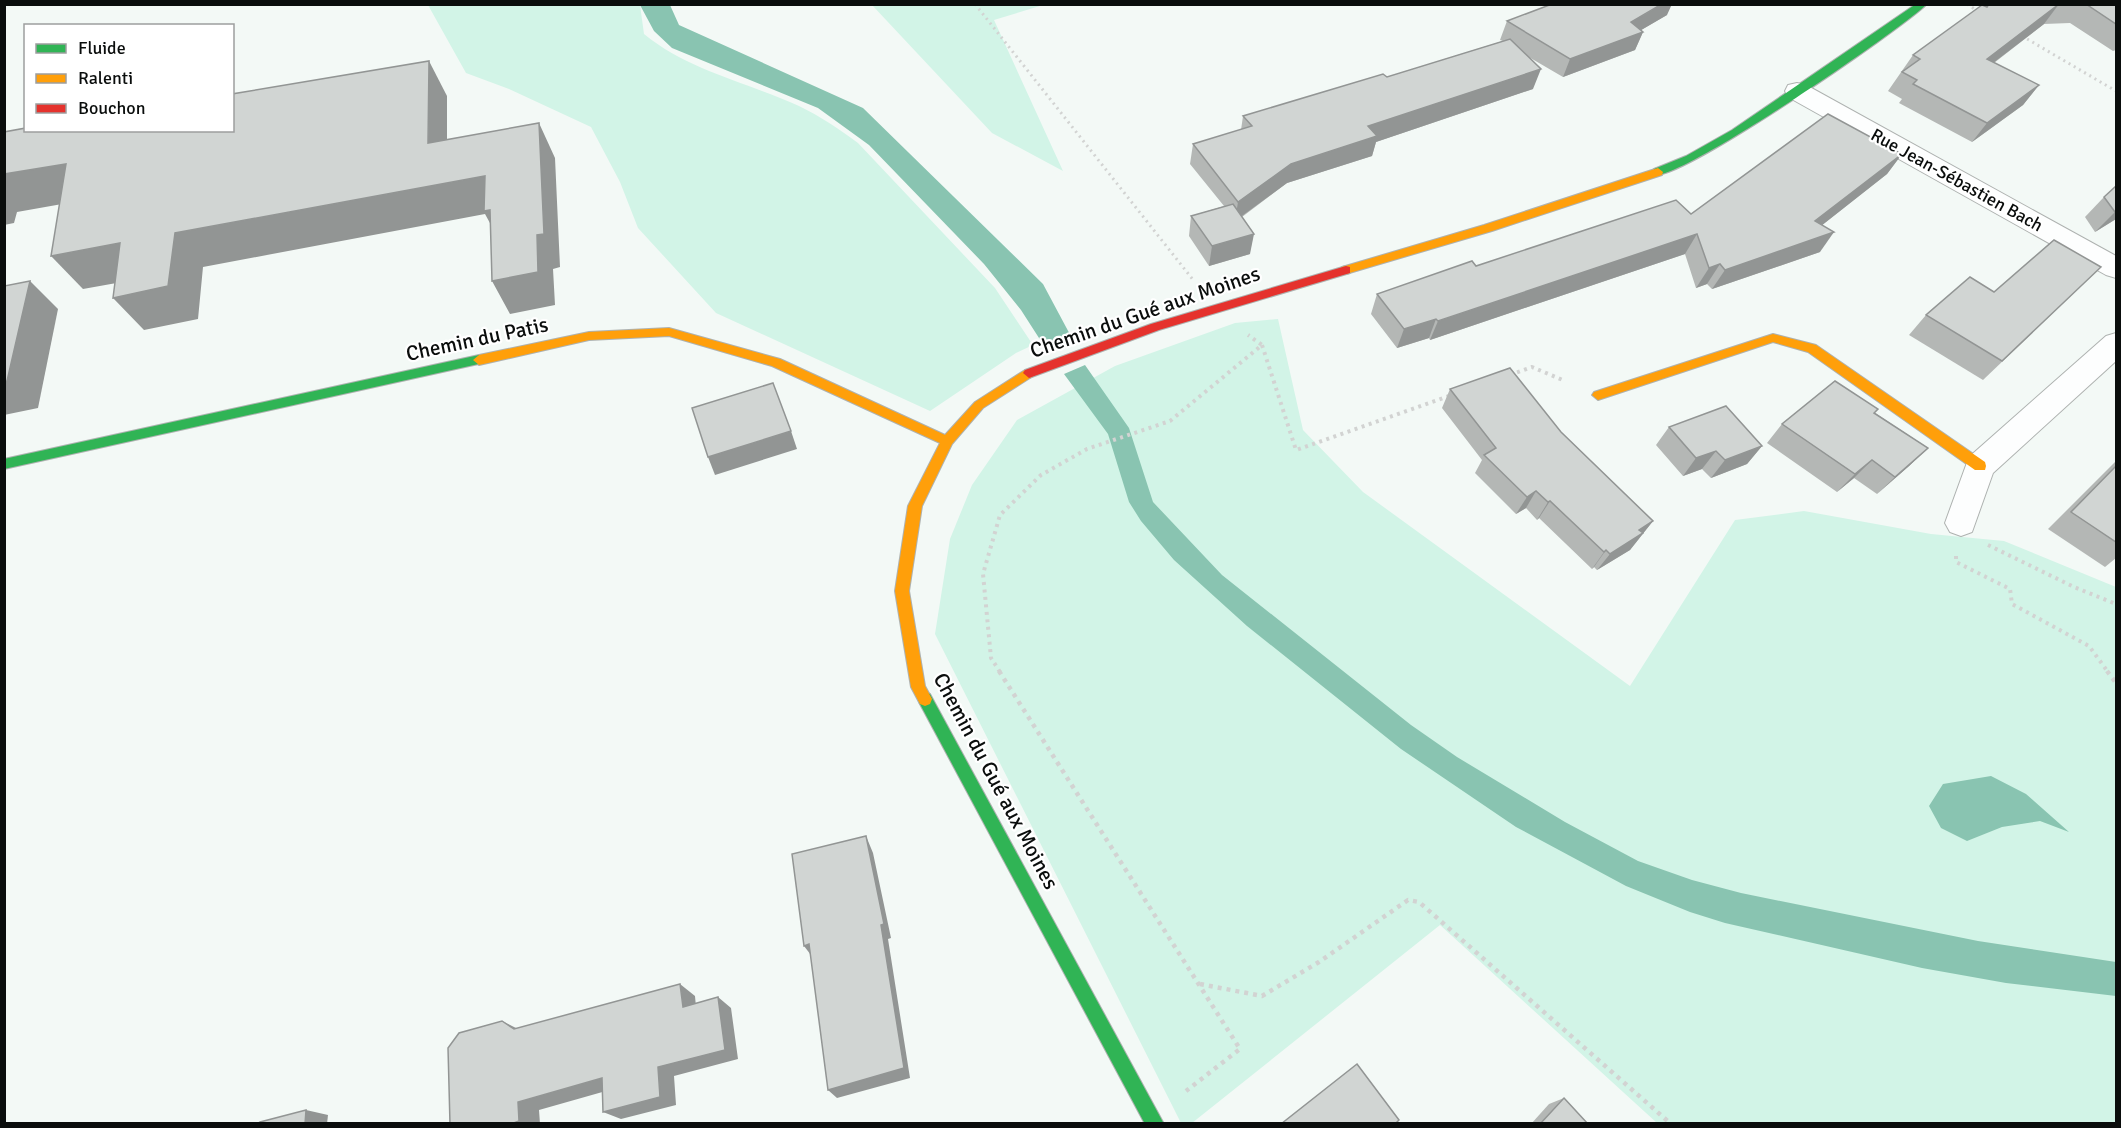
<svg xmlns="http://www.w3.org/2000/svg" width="2121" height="1128" viewBox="0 0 2121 1128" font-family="Signika,sans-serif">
	<rect width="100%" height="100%" fill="#f3f9f6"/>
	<!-- green -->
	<g fill="#d2f4e7">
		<path d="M428,5H640L644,34C689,71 747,82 799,106C820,116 839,129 858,143L995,288L1033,345L1016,353L930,411L716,313L638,228L620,182L591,127L509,89L466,73Z"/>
		<polygon points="872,5 1043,5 994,20 1063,171 992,133"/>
		<polygon points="1278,319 1303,430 1363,492 1630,686 1735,520 1804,511 1931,534 2004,541 2116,587 2116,1123 1657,1123 1440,925 1192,1123 1181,1123 935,634 950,539 972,485 1017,420 1115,366 1235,323"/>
	</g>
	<!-- water -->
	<g fill="#89c4b1">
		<polygon points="640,5 670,5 679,25 863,108 1043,284 1074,342 1048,352 1021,310 984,264 869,145 818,108 672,48 654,31"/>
		<polygon points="1085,365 1129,428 1153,502 1222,575 1411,725 1457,757 1565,822 1638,861 1692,880 1741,893 1978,941 2116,962 2116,996 2006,983 1922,968 1725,923 1690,912 1626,886 1516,827 1401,749 1247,626 1174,560 1141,521 1129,502 1108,434 1064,374"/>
		<polygon points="1991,776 2026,794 2069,832 2040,821 2002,827 1967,841 1941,828 1929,806 1943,784"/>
	</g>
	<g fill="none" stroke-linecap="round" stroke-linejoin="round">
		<!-- street casing -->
		<g stroke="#aeb2b0" stroke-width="2">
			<g id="street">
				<polygon points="1797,83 1806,85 2116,256 2116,278 2106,275 1788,97 1785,91 1788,85"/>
				<polygon points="2116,333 2116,361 1993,473 1972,532 1961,536 1950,532 1945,523 1969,457 2106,336"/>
			</g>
		</g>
		<!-- fast casing -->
		<g stroke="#aeb2b0" stroke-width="2">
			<g id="fast">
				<path d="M1916,4H1927C1899,31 1682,180 1654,175V169L1686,156L1732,130Z"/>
				<polygon points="479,355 483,357 485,360 483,363 4,469 4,459"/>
				<polygon points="925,692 930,694 1164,1124 1145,1124 920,704 918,699 920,694"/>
			</g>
		</g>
		<!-- slow casing -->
		<g stroke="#aeb2b0" stroke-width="2">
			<g id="slow">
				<polygon points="1658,168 1663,172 1662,175 1492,231 1346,274 1340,270 1342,267 1484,225"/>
				<polygon points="669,328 780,359 945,435 975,402 1025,370 1033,370 1035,373 1033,376 983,408 952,444 922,506 909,591 925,686 932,699 930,704 925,706 920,704 911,687 895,591 908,506 940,443 772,366 669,336 589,340 479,365 473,360 479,355 589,332"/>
				<polygon points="1773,334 1816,345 1985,462 1986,466 1985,470 1975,470 1808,352 1773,342 1598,400 1592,395 1594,392"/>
			</g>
		</g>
		<!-- jam casing -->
		<g stroke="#aeb2b0" stroke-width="2">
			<polygon id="jam" points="1346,266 1350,267 1350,273 1159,330 1029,378 1023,373 1025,370 1151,324"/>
		</g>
		<!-- path-far2 -->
		<g stroke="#d2d3d2" stroke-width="3" stroke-dasharray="2 4" stroke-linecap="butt">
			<polyline points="975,4 1194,281"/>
			<polyline points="1967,4 1979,12"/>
			<polyline points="2022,36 2116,91"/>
		</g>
		<!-- path-far1 -->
		<g stroke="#d2d3d2" stroke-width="4" stroke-dasharray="3 4.5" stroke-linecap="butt">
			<polyline points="1262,345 1296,450 1449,396"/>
			<polyline points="1510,375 1532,367 1565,381"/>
			<polyline points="1988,545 2074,587 2116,604"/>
			<polyline points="1956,556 1956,562 2010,589 2012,604 2089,646 2108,672"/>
			<polyline points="1000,672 991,658 983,574 1000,515 1041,475 1087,449 1170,421 1262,345 1248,335"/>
		</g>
		<!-- path -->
		<g stroke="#d2d3d2" stroke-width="4.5" stroke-dasharray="4 5" stroke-linecap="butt">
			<polyline points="999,671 1240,1049 1186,1091"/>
			<polyline points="2107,671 2116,683"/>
			<polyline points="1200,984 1262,996 1319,962 1408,900 1419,902 1671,1124"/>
		</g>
		<!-- street -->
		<use href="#street" fill="#fdfefe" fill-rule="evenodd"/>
		<!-- fast -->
		<use href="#fast" fill="#30b455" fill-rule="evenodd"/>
		<!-- slow -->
		<use href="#slow" fill="#ff9f0a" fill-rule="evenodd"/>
		<!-- jam -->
		<use href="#jam" fill="#e5322d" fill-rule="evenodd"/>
	</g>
	<!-- wall -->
	<g fill="#b4b7b5">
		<polygon points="1989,4 2116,4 2116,50 2113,51 2070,23 2044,24 1994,63 2039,85 2023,105 1972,142 1899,103 1902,99 1888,91 1913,55"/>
		<polygon points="1667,15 1641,30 1643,32 1635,50 1563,77 1527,56 1533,89 1376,142 1372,156 1287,183 1242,217 1250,254 1209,266 1189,236 1191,216 1224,206 1190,164 1193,144 1241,130 1243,116 1387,77 1503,41 1500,40 1507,21"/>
		<polygon points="1902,154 1887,174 1822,225 1820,252 1712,289 1707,284 1696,288 1685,254 1430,340 1429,338 1397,348 1371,314 1377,294 1476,266 1691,214"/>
		<polygon points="2116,186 2116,219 2095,232 2085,217 2104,197"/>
		<polygon points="2101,267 1983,380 1909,335 1926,315 1994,292"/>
		<polygon points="1450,389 1561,432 1653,521 1630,550 1597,570 1594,567 1592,569 1539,518 1537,520 1526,508 1516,514 1475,473 1482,460 1442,408"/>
		<polygon points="1878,409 1875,413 1928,448 1909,466 1877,494 1854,478 1837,492 1767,443 1782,424"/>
		<polygon points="1669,427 1762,446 1747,464 1711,478 1702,469 1683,476 1656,445"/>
		<polygon points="2116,461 2116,558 2105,567 2048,529"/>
		<polygon points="1564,1098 1588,1124 1531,1124 1549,1104"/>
	</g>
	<!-- shaded-wall -->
	<g fill="#929594">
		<polygon points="1662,4 1672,4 1667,15 1631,36 1643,32 1635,50 1563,77 1570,59"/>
		<polygon points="2059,4 2044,24 1972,79 1987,59"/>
		<polygon points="429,61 447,96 447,177 428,143"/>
		<polygon points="1541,69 1533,89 1376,142 1372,156 1287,183 1235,221 1238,202 1291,164 1368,126"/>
		<polygon points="2039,85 2023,105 1972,142 1987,123"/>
		<polygon points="539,123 555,158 560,267 553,269 555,305 510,314 492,281 537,235"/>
		<polygon points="1902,154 1887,174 1802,241 1815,221"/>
		<polygon points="66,164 96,198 17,212 14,223 4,225 4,174"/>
		<polygon points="485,176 502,245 485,214 203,267 198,319 144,330 113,298 175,233"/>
		<polygon points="2116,211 2116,219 2095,232"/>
		<polygon points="1834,232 1820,252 1712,289 1725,270"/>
		<polygon points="1254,234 1250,254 1209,266 1212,246"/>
		<polygon points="1697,234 1685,254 1430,340 1438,321"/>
		<polygon points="120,243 150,277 83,289 51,256"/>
		<polygon points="1720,264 1707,284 1696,288 1709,268"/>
		<polygon points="30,281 58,309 38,408 4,415 4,382"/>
		<polygon points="1436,319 1429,338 1397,348 1404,329"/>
		<polygon points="791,431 797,449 715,475 708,457"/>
		<polygon points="1762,446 1747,464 1711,478 1725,460"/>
		<polygon points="1928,448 1909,466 1877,494 1895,477"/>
		<polygon points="1716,451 1702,469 1683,476 1696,458"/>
		<polygon points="1872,460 1854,478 1837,492 1855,474"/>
		<polygon points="1536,491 1526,508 1516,514 1527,497"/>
		<polygon points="1550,501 1539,518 1537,520 1548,502"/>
		<polygon points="1653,521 1630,550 1597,570 1610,554 1639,530"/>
		<polygon points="1606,550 1594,567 1592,569 1604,552"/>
		<polygon points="866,836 873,853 891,938 888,939 910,1078 837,1098 828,1090 881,925"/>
		<polygon points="809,944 814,959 804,946"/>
		<polygon points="680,984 695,996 697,1018 683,1007"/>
		<polygon points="718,997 731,1008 738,1059 674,1076 676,1105 621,1119 603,1112 658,1067"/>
		<polygon points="502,1021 524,1032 514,1029"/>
		<polygon points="602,1078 620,1087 539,1110 540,1124 511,1124 518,1102"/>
		<polygon points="306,1110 328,1115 327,1124 305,1124"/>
	</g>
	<!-- building -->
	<g fill="#d1d5d3" stroke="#929594" stroke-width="1.5">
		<polygon points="1552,4 1662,4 1631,22 1643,32 1570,59 1507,21"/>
		<polygon points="1989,4 2059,4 1987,59 2039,85 1987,123 1913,84 1917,80 1902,72 1920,59 1913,55 1982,5 1987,7"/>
		<polygon points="2086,4 2116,4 2116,24"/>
		<polygon points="1510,39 1541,69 1368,126 1377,136 1291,164 1238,202 1193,144 1252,126 1243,116 1383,74 1387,77"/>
		<polygon points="429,61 428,143 539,123 544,234 537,235 538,272 492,281 490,210 484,211 485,176 175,233 168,286 113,298 120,243 51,256 66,164 4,174 4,132 26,128 26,130 232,130 232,94"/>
		<polygon points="1828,114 1902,154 1815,221 1834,232 1725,270 1720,264 1709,268 1697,234 1438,321 1436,319 1404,329 1377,294 1472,261 1476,266 1676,200 1691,214"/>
		<polygon points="2116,186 2116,211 2115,212 2104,197"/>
		<polygon points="1233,204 1254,234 1212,246 1191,216"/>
		<polygon points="2054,240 2101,267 2002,361 1926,315 1970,277 1994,292"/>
		<polygon points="30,281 7,381 4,382 4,286"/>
		<polygon points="1510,368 1561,432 1653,521 1639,530 1643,533 1610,554 1606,550 1604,552 1550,501 1548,502 1536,491 1527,497 1484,455 1496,448 1450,389"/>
		<polygon points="1835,381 1878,409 1874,413 1928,448 1895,477 1872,460 1855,474 1782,424"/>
		<polygon points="773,383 791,431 708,457 692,408"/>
		<polygon points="1726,406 1762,446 1725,460 1716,451 1696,458 1669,427"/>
		<polygon points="2116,466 2116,542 2071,512"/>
		<polygon points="866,836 884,924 881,925 904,1068 828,1090 809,944 804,946 792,854"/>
		<polygon points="680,984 683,1007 718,997 725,1050 658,1067 660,1097 603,1112 602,1078 518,1102 519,1121 511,1124 450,1124 448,1048 459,1033 502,1021 514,1029"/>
		<polygon points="1357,1064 1399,1120 1395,1124 1281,1124"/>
		<polygon points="1564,1098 1588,1124 1540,1124"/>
		<polygon points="306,1110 305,1124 257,1124 260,1122"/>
	</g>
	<g text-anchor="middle" stroke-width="4.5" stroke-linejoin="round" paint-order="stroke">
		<!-- far-street labels -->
		<g font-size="18" fill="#0a0d0c" stroke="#fff">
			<text transform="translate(1957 180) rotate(29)" y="6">Rue Jean-Sébastien Bach</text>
		</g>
		<!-- street labels -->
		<g font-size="21" fill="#0a0d0c" stroke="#fff">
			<text transform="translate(1145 312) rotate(-19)" y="7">Chemin du Gué aux Moines</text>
			<text transform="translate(477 339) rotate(-12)" y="7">Chemin du Patis</text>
			<text transform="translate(996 781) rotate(62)" y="7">Chemin du Gué aux Moines</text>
		</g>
	</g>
	<!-- border -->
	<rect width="2121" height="1128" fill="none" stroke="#0a0d0c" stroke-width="12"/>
	<!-- legend -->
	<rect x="24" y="24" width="210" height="108" fill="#ffffff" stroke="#9d9e9e" stroke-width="1.5"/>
	<rect x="36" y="44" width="30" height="9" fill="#30b455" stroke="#9d9e9e" stroke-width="1.5"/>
	<text x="78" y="54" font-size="18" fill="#0a0d0c">Fluide</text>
	<rect x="36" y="74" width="30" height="9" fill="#ff9f0a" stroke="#9d9e9e" stroke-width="1.5"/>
	<text x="78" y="84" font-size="18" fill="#0a0d0c">Ralenti</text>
	<rect x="36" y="104" width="30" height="9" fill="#e5322d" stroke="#9d9e9e" stroke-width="1.5"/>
	<text x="78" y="114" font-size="18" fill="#0a0d0c">Bouchon</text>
</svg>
